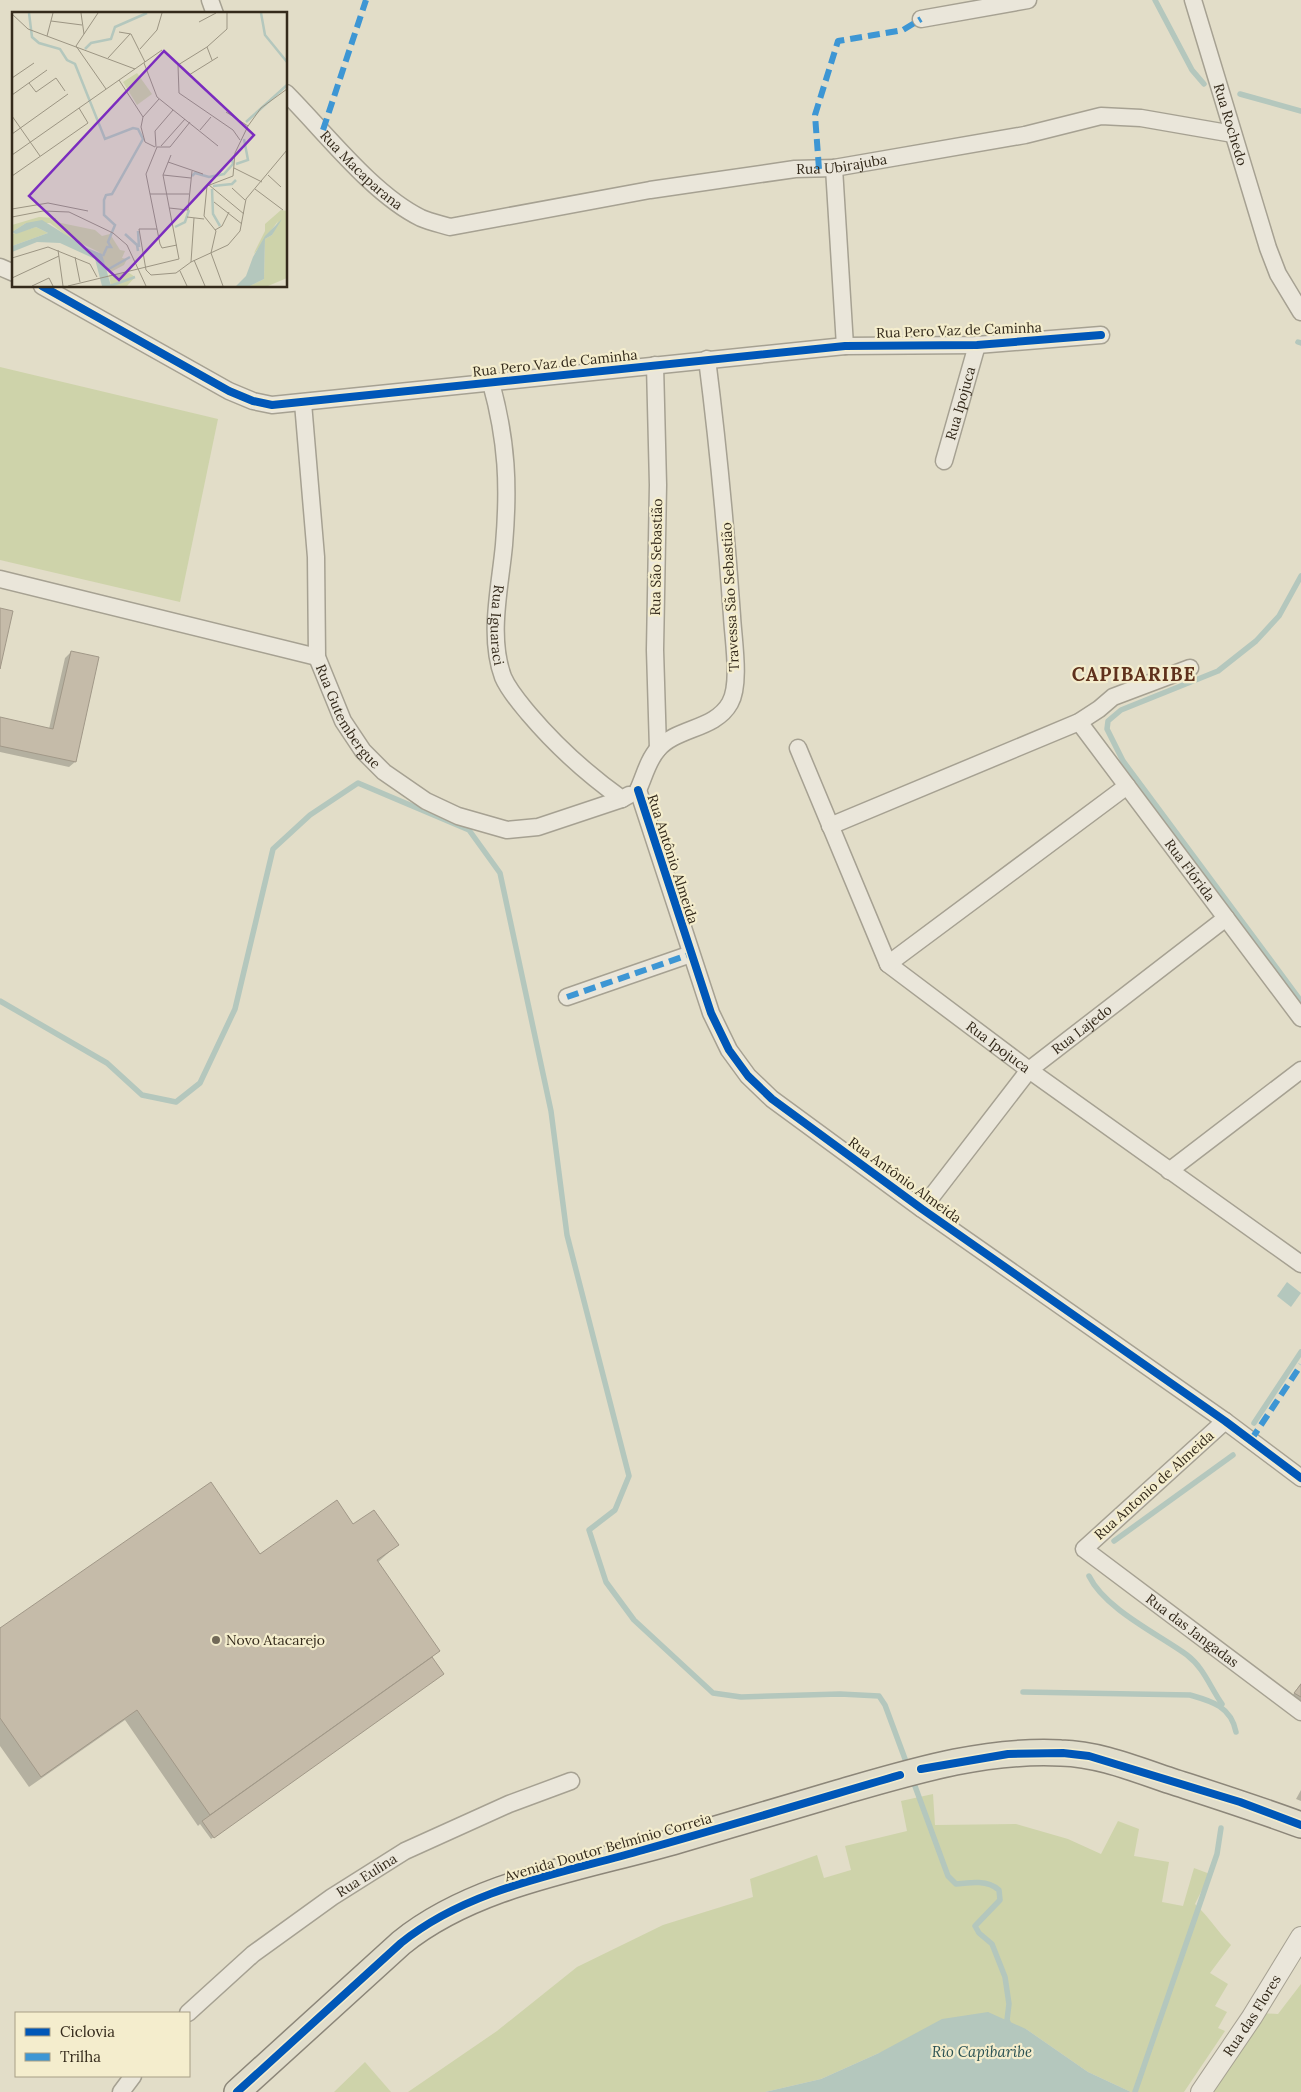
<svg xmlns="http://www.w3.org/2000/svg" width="1301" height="2092" viewBox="0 0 1301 2092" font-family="Lora,serif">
	<rect width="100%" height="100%" fill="#e2ddc8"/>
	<!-- green -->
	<g fill="#ced3aa">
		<polygon points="0,367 218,419 180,602 0,560"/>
		<path d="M933,1794L935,1825L1016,1824L1068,1839L1101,1854L1118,1821L1139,1829L1134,1856L1169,1862L1162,1902L1183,1906L1194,1868L1210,1874L1195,1904C1209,1917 1218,1932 1231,1945L1210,1973L1228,1984L1215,2006L1227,2012L1218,2028L1225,2031L1184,2092H1131L1088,2072L1026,2029L879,2053L821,2079L765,2092H408L497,2031L577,1967L663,1925L753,1897L750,1879L817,1855L824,1878L851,1870L845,1846L907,1831L901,1801Z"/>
		<polygon points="1301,1984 1301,2092 1208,2092 1262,2013 1278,2014"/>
		<polygon points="365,2062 391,2092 334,2092"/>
	</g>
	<!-- water -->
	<g fill="#b4c7bd">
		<polygon points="1287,1282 1301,1293 1291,1307 1277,1296"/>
		<polygon points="988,2012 1026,2029 1088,2072 1131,2092 765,2092 821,2079 879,2053 942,2019"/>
	</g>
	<!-- shadow -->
	<g fill="#0003">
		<polygon points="71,652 75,762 69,767 0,752 0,719 49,729 65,658"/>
		<polygon points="353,1526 397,1545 377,1563 438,1651 431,1658 440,1676 211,1839 200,1824 198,1826 125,1720 29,1787 0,1746 0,1630"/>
		<polygon points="1301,1683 1301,1707 1290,1699"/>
		<polygon points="1301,1790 1301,1801 1296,1799"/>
	</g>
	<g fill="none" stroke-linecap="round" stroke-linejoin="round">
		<!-- stream -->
		<g stroke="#b4c7bd" stroke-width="5.5">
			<polyline points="1155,0 1192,70 1204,84"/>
			<polyline points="1240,94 1301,111"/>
			<polyline points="1298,342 1301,343"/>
			<polyline points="1301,576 1279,616 1256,641 1218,671 1121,710 1108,721 1107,729 1123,761 1301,1001"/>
			<polyline points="0,1001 107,1063 142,1095 176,1102 200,1083 235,1009 273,849 310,815 358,783 469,830 500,873 551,1111 567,1235 629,1476 615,1510 589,1530 606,1582 634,1620 713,1693 741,1697 840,1694 879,1696 885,1705 908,1767"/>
			<polyline points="1254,1423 1301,1352"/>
			<polyline points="1114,1541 1233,1455"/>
			<path d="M1089,1576C1105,1609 1158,1634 1187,1655C1204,1668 1210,1687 1222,1704"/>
			<path d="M1023,1692L1190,1695C1211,1701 1231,1706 1236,1732"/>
			<path d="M912,1778L948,1876L956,1884C971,1882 988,1880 999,1890L1000,1900L975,1926L979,1933L992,1944L1005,1977L1009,2004L1007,2020L1010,2027"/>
			<polyline points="1135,2092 1217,1854 1221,1828"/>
		</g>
	</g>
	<!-- building -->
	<g fill="#c5bba9" stroke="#a19888">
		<polygon points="0,608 13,611 0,669"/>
		<polygon points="71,651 99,657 76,762 0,746 0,717 53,729"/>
		<polygon points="211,1482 260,1554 337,1500 353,1524 374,1510 399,1545 377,1560 440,1651 210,1815 137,1710 41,1777 0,1718 0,1628"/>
		<polygon points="432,1657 444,1674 214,1838 202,1821"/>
		<polygon points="1301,1684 1301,1697 1294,1693"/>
	</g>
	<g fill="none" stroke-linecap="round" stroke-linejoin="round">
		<!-- minor casing -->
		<g stroke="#a6a192" stroke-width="19">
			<g id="minor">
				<polyline points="210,0 215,14"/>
				<path id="s1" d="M1193,0L1268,248L1278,274L1301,312"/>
				<polyline points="921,19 1028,0"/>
				<path id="s2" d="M286,93C325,132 372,194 421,218C430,222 440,224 450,227L650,190L795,169L834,168L1025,135L1101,116L1141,118L1233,134"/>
				<polyline points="834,168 845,346"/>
				<polyline points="0,267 14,273"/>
				<polyline points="42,286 229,391 253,401 272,405 845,346 977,345 1101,335"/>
				<polyline points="655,365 658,485 655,650 658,749"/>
				<path id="s3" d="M491,383C507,441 509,486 504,545C500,588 488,636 503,677C509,691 520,703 529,714C557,747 587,774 622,799L629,795"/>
				<path id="s4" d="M303,403L316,557L317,657L343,721L363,751L384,772L426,801L458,816L507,830L538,827L622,799"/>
				<path id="s5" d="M944,461L977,345"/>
				<polyline points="0,579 317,657"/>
				<path id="s6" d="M1079,722L1301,1018"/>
				<path id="s7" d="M798,748L888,964L1029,1070L1301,1264"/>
				<polyline points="638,790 711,1013 729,1050 748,1076 772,1099 922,1209 1225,1421 1301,1478"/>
				<path d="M638,790C644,777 648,760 658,749C677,727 715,730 730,703C741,684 733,638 732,616C726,530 718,445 707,359"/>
				<polyline points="830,826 1079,722 1099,709 1113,697 1190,668"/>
				<polyline points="888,964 1127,786"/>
				<polyline points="567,997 691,954"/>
				<polyline points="1169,1171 1301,1070"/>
				<path id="s8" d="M922,1209L1029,1070L1226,918"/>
				<path id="s9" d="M1225,1421L1084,1549L1301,1712"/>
				<path id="s10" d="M188,2013L253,1954L332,1897L405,1851L509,1804L571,1781"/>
				<polyline points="121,2092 133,2076"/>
			</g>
		</g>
		<!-- tertiary casing -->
		<g stroke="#a6a192" stroke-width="22">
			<g id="tertiary">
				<path id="s11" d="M1201,2092L1252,2017L1301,1937"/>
			</g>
		</g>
		<!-- primary casing -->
		<g stroke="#8c8679" stroke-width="28">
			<path id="primary" d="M237,2092L401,1943C476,1882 587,1867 679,1840C732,1824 785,1809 838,1793C911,1772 984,1749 1061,1753C1099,1754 1135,1769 1171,1781C1214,1795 1258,1809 1301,1825"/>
		</g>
		<!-- minor -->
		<use href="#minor" stroke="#eae6da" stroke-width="16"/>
		<!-- tertiary -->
		<use href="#tertiary" stroke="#eae6da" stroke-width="20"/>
		<!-- primary -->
		<use href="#primary" stroke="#e1ddcb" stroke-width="25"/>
		<!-- quiet -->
		<g stroke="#3d96d4" stroke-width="6" stroke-dasharray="12 6" stroke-linecap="butt">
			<polyline points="323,130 366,0"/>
			<polyline points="819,169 815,115 838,41 903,30 921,19"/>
			<polyline points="567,997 691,954"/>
			<polyline points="1251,1440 1301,1365"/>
		</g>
		<!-- cycleway casing -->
		<g stroke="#f4edcd" stroke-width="11">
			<g id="cycleway">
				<polyline points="42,286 229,391 253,401 272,405 845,346 977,345 1101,335"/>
				<polyline points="638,790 711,1013 729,1050 748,1076 772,1099 922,1209 1225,1421 1301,1478"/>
				<polyline points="921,1769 1008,1754 1063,1753 1089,1756 1240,1802 1301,1825"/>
				<path d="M237,2092L401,1943C469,1888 560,1874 643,1850C729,1826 815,1800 900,1775"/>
			</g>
		</g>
		<!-- cycleway -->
		<use href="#cycleway" stroke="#0057b8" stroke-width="8"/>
	</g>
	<!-- markers -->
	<circle fill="#716958" stroke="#f4edcd" stroke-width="2" cx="216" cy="1640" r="5"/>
	<g text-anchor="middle" stroke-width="4.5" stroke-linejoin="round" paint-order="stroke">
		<!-- street labels -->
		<g font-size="14" fill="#342a1b" stroke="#f4edcd">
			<text dy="5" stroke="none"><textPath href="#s1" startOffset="130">Rua Rochedo</textPath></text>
			<text dy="5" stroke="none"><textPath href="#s2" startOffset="612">Rua Ubirajuba</textPath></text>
			<text dy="5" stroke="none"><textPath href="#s2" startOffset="108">Rua Macaparana</textPath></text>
			<text transform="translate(959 330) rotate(-2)" y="5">Rua Pero Vaz de Caminha</text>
			<text transform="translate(555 363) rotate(-6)" y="5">Rua Pero Vaz de Caminha</text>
			<text dy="5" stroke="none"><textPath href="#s5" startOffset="60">Rua Ipojuca</textPath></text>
			<text transform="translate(656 557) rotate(-89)" y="5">Rua São Sebastião</text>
			<text transform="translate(730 597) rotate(-93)" y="5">Travessa São Sebastião</text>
			<text dy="5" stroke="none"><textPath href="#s3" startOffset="244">Rua Iguaraci</textPath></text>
			<text dy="5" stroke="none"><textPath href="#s4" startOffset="322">Rua Gutembergue</textPath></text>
			<text transform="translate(673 859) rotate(72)" y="5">Rua Antônio Almeida</text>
			<text dy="5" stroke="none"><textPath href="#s6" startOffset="185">Rua Flórida</textPath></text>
			<text dy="5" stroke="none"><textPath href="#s8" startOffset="242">Rua Lajedo</textPath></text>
			<text dy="5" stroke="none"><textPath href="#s7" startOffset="372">Rua Ipojuca</textPath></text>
			<text transform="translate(905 1180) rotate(36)" y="5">Rua Antônio Almeida</text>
			<text transform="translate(1154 1485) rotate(-42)" y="5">Rua Antonio de Almeida</text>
			<text dy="5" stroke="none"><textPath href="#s9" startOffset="326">Rua das Jangadas</textPath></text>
			<text transform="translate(608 1847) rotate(-16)" y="5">Avenida Doutor Belmínio Correia</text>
			<text dy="5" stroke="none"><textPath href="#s10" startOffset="226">Rua Eulina</textPath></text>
			<text dy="5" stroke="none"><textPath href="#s11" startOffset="92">Rua das Flores</textPath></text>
		</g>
		<!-- poi labels -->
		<g font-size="14" fill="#342a1b" stroke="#f4edcd" text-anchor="start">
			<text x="226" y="1645">Novo Atacarejo</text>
		</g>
		<!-- water labels -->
		<g font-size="15" font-style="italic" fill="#2b5253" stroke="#f4edcd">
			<text x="982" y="2057">Rio Capibaribe</text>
		</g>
		<!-- district labels -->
		<g font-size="19" font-weight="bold" letter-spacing="1" fill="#5f311c" stroke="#f4edcd">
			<text x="1134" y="681">CAPIBARIBE</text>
		</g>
	</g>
	<!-- overview -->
	<g transform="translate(12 12)">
		<rect width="275" height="275" fill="#e2ddc8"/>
		<path d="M125,61L140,82L125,93L111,70ZM269,198L275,199V266L256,274H238L252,267L253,227L260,223L266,209L242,242L243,239L253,219V212ZM27,205L44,206V210L83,218L90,224L98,222L108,238L113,239L110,246L115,247L112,253L97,261L87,240L56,225L38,211H14L0,220V213ZM24,215L36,221L0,234V222ZM116,260L123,265L115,274H99L97,263Z" fill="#ced3aa"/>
		<path d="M270,207L260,223L253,227L252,267L238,274H224L234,264L241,245L253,224ZM30,208L75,236L90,242L99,274H90L83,247L48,231L25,230L0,240V234L36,221L24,215L4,222L0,220L14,211Z" fill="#b4c7bd"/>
		<path fill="none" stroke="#b4c7bd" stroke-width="2.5" d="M17,1L20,25L27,31L48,37L55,48L63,52L93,127L121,116L126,117L131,127L100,182L94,183L92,188V203L103,213L96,230L99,235H95L91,244M249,1L253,23L275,50M73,37L79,31L99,27L103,15L135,1M234,110L275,73M224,152L236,148L232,127M180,164L183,161L197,165L212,162L221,152L220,147M201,174L220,172L224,168M200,177L201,202L208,214M163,215L173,210L177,198M126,219L127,235M113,222L125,233L126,239M95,258L118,245M98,274L123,265"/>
		<path fill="none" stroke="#9c9583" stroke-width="1" d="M69,1L72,22M86,1L64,34L94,77M0,2L16,17L123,57M39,9L70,13M187,10L204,1M107,20L119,22L133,50M35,24L41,1M195,35L166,53L167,81L221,118L228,128M128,37L145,18L150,1M96,46L118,22M200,48L195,35L215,17V1M132,51L145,85L206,134M177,63L206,45M0,66L22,51M107,68L131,105M17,71L24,80L44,66L53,79M0,83L35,58M214,100L236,114M0,104L28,144M188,118L199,105M0,122L56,82M149,134L173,107M143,135L133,130L129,115L131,105L147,87M144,135L143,119L161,98M145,135L134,162L148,232L150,236L165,233M145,135H158L178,110M0,143L150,38M156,150L191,162M222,156L250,170M151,163L179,166M256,163L269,175M0,164L76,111L67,96M197,173L232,202M220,176L233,188M243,177L271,198M138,182H177M202,190L230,212M157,196L176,198L180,159M0,197L36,191L76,199M0,205L31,199L57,200L101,221L115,233L134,274M175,205L192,207M145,217H127L134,258L139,263L164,261L179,250L216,233L228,219L234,187L275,138M203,218L210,214L217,200M46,238L51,274M63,245L68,270M0,246L36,235L78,252L85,265M182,248L193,274M179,250L182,206M168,259L175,274M0,266L47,244M20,274L37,266L41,274M56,274L167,247L151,163L159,143M211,274L199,241L204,219L192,204L195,174L221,164L223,141L236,114L249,96L275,77"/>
		<path fill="#7b2cbf" fill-opacity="0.15" stroke="#7b2cbf" stroke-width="2.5" d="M152,39L242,123L107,268L17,184Z"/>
		<rect width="275" height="275" fill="none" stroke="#342a1b" stroke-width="2.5"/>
	</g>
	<!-- legend -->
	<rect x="15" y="2012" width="175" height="65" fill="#f4edcd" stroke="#a79f86"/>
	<rect x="25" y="2028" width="25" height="8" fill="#0057b8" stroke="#a79f86"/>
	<text x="60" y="2037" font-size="15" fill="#342a1b">Ciclovia</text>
	<rect x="25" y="2053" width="25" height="8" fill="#3d96d4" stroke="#a79f86"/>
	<text x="60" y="2062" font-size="15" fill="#342a1b">Trilha</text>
</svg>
